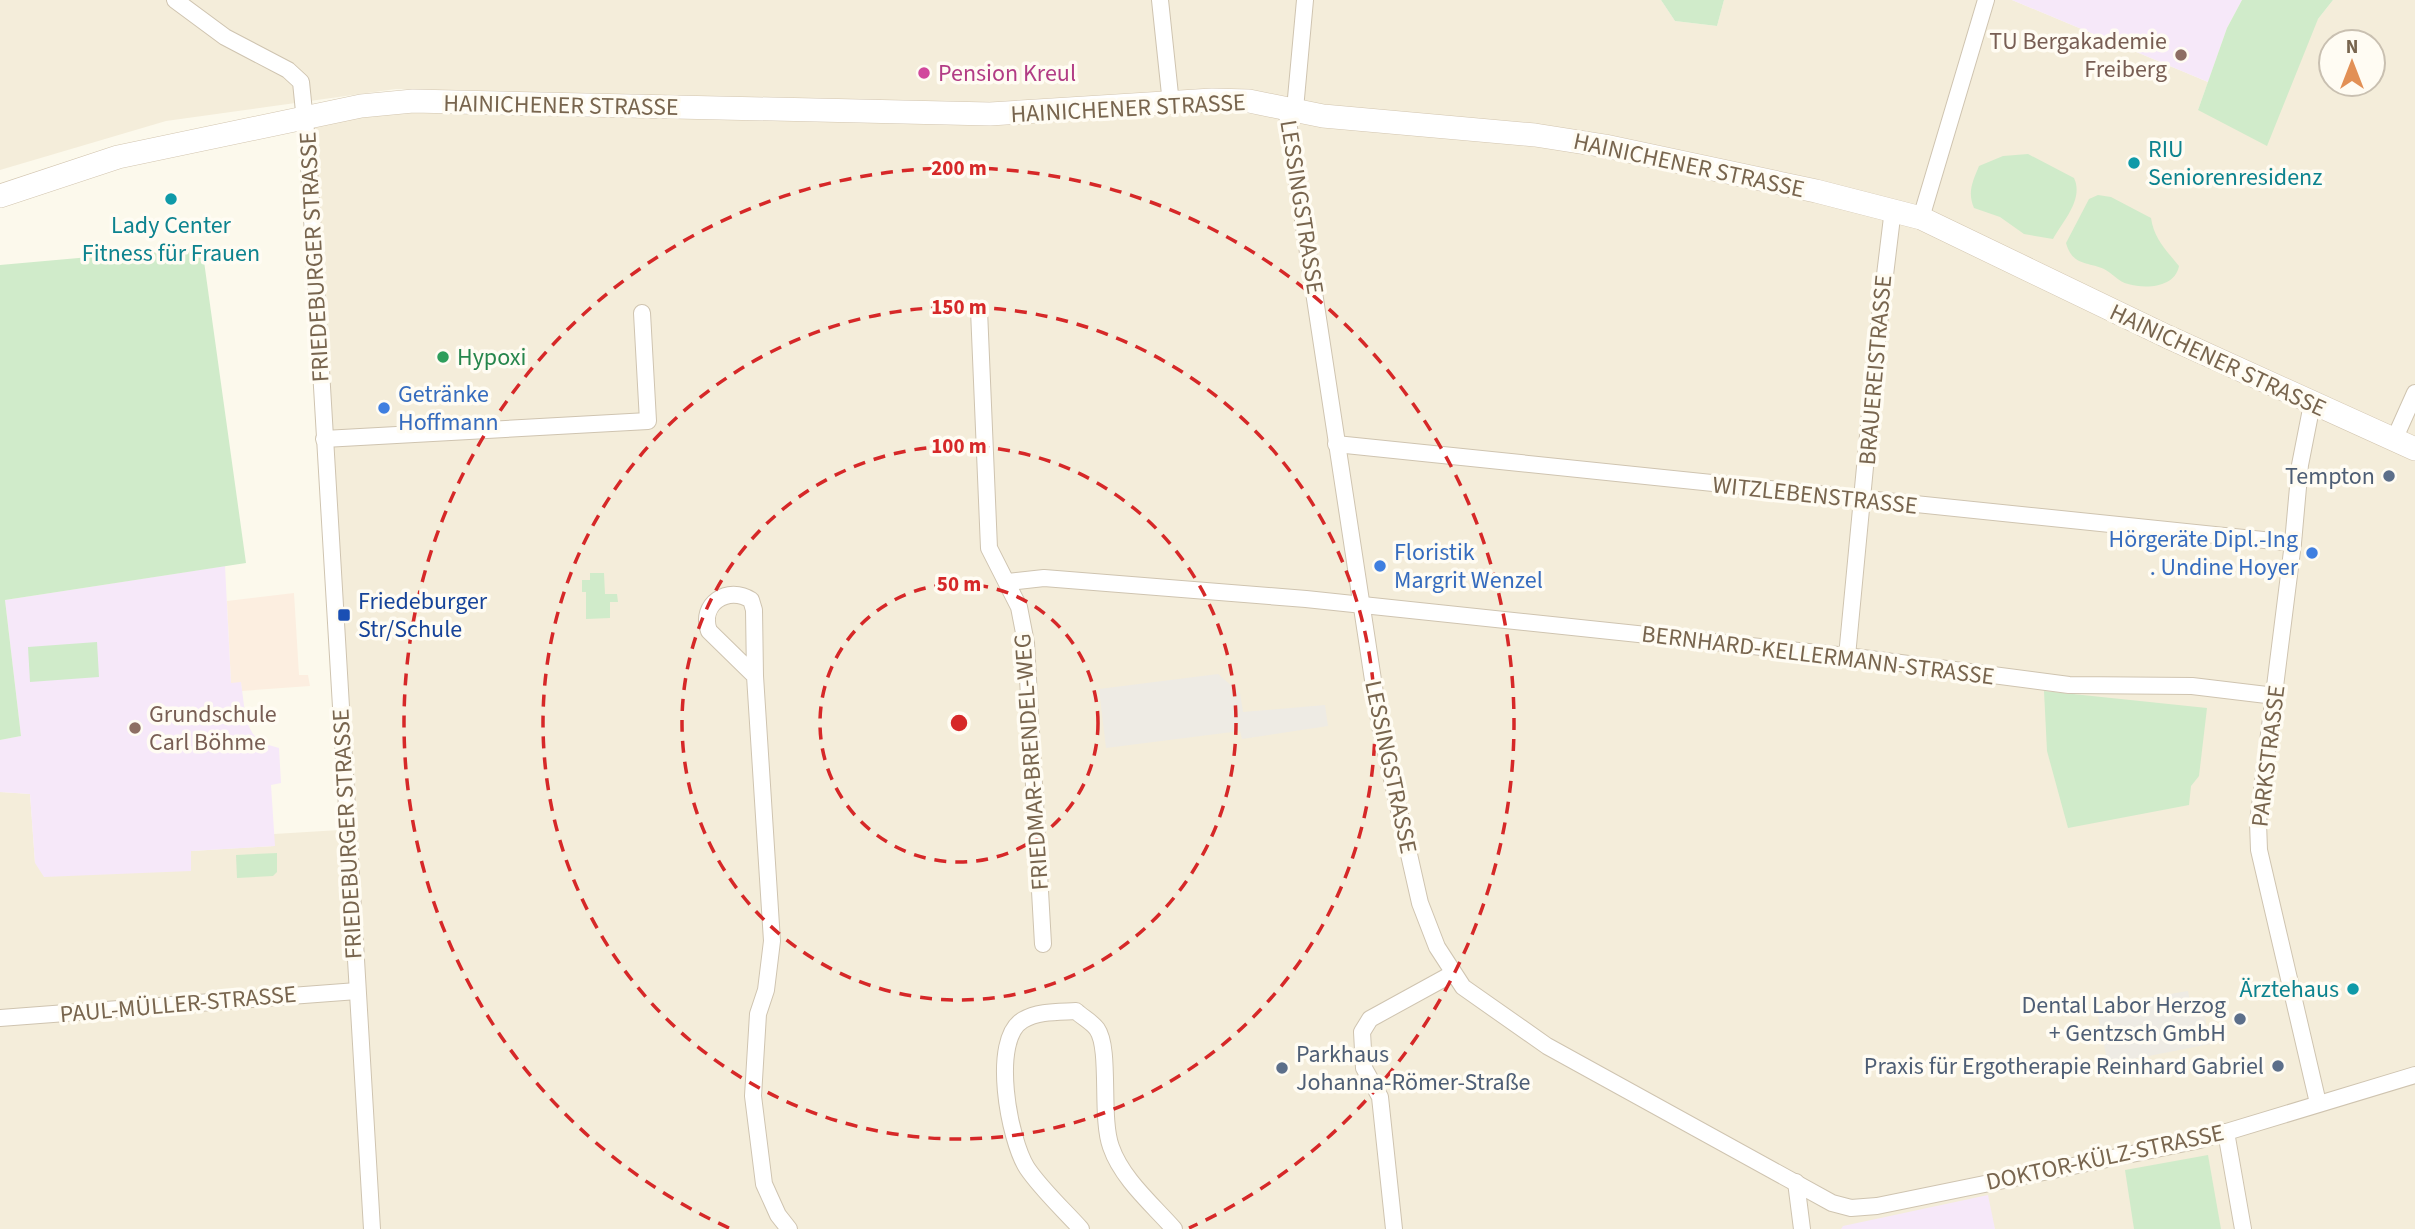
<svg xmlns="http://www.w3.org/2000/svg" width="2415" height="1229" viewBox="0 0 2415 1229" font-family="'Source Sans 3',sans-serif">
	<rect width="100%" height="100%" fill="#fcf9ec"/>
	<!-- residential -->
	<g fill="#f4edda" fill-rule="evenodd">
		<path d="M0,0H1661L1675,21L1717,26L1724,0H2012L2208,82L2198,110L2318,19L2333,0H2415V443L1909,209L1725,165L1322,110L783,102L396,89L166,121L0,170ZM2331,42H2373V84H2331Z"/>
		<polygon points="399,108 1215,109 1296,120 1538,142 1912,221 2415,450 2415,1229 0,1229 0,792 30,794 35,863 191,870 191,851 274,846 274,834 356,829 311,126"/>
	</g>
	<!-- commercial -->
	<polygon fill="#fceee0" points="294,593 299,675 308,675 310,686 242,691 241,683 231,683 227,601"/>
	<!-- industrial -->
	<g fill="#eeebe4">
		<polygon points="1218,674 1240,693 1243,712 1325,705 1328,726 1242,739 1240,731 1106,748 1099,689"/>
		<polygon points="2188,991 2193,1016 2204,1013 2210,1044 2108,1064 2097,1012 2111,1009 2111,1004"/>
	</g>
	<!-- education -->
	<g fill="#f6e8f9">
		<polygon points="2012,0 2242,0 2227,28 2208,82"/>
		<polygon points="225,566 231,683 241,682 246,721 253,734 262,743 279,748 281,783 271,785 275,846 191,851 191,871 44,877 35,863 30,794 0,792 0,740 21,736 5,600"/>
		<polygon points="1988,1195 1995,1229 1841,1229 1843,1226"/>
	</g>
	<!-- green -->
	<g fill="#d0ebca">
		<polygon points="1661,0 1724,0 1717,26 1675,21"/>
		<polygon points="2242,0 2333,0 2318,19 2267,146 2198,110 2227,28"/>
		<path d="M2028,154L2074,178C2084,199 2063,221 2053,239L2024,234L2000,217L1974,208C1967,192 1973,181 1979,166L2003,156Z"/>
		<path d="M2098,195L2111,197L2151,218C2154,239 2167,251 2179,266C2175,288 2145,289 2128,284C2119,282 2112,273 2104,269C2089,262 2072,266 2066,243L2089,199Z"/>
		<polygon points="202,247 246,563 5,600 21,736 0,740 0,265"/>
		<polygon points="590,573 604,573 605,594 617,594 618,602 610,602 610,618 586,619 586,592 582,592 582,580 590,580"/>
		<polygon points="97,642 99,677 30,682 28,647"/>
		<polygon points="2044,691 2207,708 2199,776 2191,786 2189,805 2068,828 2047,751"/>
		<polygon points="277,853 277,872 273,876 237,878 236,855"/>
		<polygon points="2208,1155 2221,1229 2134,1229 2125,1170"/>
	</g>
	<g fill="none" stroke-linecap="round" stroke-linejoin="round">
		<!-- street casing -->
		<g stroke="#cfc4b0" stroke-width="18">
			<g id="street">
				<polyline points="175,0 225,37 288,70 301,82 308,151 372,1229"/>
				<polyline points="1160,0 1171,104"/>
				<polyline points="1286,108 1380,726 1420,903 1437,947 1463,987 1547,1046 1832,1203 1851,1208 1877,1206 2200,1140 2415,1075"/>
				<polyline points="1295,109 1305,0"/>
				<polyline points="1921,218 1986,0"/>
				<polyline points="979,310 989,548 1019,607 1026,643 1043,944"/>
				<polyline points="2312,404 2300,465 2293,543 2258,822 2259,850 2318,1103"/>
				<polyline points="324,439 648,421 642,313"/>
				<polyline points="2394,440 2415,393"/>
				<polyline points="1336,444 2293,543"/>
				<polyline points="1008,582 1044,578 1306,599 1847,656 2069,685 2192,686 2275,696"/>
				<polyline points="1847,656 1877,341 1893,209"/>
				<path d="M755,676L709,631C699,604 728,585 751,600L754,610L755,676L772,941L766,990L758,1014L753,1096L764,1184L778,1215L789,1229"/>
				<polyline points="0,1018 357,991"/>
				<polyline points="2226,1132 2243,1229"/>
				<polyline points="1796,1182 1802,1229"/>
				<path d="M1081,1229C1063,1209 1042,1190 1027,1168C1009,1140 990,1039 1023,1020C1038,1011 1058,1012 1076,1011C1082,1017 1092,1022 1097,1029C1111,1049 1100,1117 1111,1147C1122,1179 1153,1205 1174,1229"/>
				<polyline points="1394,1229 1380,1097 1364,1068 1362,1032 1370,1019 1452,974"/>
			</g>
		</g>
		<!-- secondary casing -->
		<g stroke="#d2c5af" stroke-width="24">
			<polyline id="secondary" points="0,196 118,157 361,106 413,101 990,114 1212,100 1249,101 1323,116 1535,135 1605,146 1816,191 1921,218 2166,336 2415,449"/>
		</g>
		<!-- street -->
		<use href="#street" stroke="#fff" stroke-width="16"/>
		<!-- secondary -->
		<use href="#secondary" stroke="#fff" stroke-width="23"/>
	</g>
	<!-- distance rings -->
	<g fill="none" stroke="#d62828" stroke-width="3.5" stroke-dasharray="12 9">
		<circle cx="959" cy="723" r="139"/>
		<circle cx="959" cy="723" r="277"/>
		<circle cx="959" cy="723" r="416"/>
		<path d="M729 1228A555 555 0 1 1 1189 1228"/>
	</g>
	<!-- markers -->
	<g fill="#8d6e63" stroke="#fffcf3" stroke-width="2.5">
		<circle cx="2181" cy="55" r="7"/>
		<circle cx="135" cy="728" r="7"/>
	</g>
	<circle fill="#d1479c" stroke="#fffcf3" stroke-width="2.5" cx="924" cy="73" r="7"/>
	<g fill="#0f9aa8" stroke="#fffcf3" stroke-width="2.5">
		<circle cx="2134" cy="163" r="7"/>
		<circle cx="171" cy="199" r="7"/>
		<circle cx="2353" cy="989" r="7"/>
	</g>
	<circle fill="#2e9e5b" stroke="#fffcf3" stroke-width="2.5" cx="443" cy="357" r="7"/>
	<g fill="#3f7fe0" stroke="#fffcf3" stroke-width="2.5">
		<circle cx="384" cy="408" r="7"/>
		<circle cx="2312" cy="553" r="7"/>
		<circle cx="1380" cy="566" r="7"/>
	</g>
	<g fill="#5c6f8a" stroke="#fffcf3" stroke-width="2.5">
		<circle cx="2389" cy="476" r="7"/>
		<circle cx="2240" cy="1019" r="7"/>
		<circle cx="2278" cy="1066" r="7"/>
		<circle cx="1282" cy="1068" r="7"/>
	</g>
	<rect fill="#1a4fb4" stroke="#fffcf3" stroke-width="2.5" x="337" y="608" width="14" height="14" rx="3.5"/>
	<g text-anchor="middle" stroke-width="7" stroke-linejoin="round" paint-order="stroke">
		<!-- education labels -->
		<g font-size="24" fill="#785e54" stroke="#fffcf3" text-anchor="end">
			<text x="2167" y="49">TU Bergakademie<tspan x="2167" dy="28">Freiberg</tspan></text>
			<text x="149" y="722" text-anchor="start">Grundschule<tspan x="149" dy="28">Carl Böhme</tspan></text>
		</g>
		<!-- hotel labels -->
		<g font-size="24" fill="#b23c85" stroke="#fffcf3" text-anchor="start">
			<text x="938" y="81">Pension Kreul</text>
		</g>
		<!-- street labels -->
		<g font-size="24" fill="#78654e" stroke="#fffcf3">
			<text transform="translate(561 105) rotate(1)" y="8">HAINICHENER STRASSE</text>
			<text transform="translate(1128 108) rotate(-3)" y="8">HAINICHENER STRASSE</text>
			<text transform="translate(1689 165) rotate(12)" y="8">HAINICHENER STRASSE</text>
			<text transform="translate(1302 207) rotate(81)" y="8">LESSINGSTRASSE</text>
			<text transform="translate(314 257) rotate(-93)" y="8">FRIEDEBURGER STRASSE</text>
			<text transform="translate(2218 360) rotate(25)" y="8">HAINICHENER STRASSE</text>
			<text transform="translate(1875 370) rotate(-85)" y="8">BRAUEREISTRASSE</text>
			<text transform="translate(1815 495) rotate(6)" y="8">WITZLEBENSTRASSE</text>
			<text transform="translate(1818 655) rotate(7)" y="8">BERNHARD-KELLERMANN-STRASSE</text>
			<text transform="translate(2268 756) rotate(-83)" y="8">PARKSTRASSE</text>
			<text transform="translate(1031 762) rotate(-94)" y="8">FRIEDMAR-BRENDEL-WEG</text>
			<text transform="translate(1391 767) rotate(78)" y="8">LESSINGSTRASSE</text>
			<text transform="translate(347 834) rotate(-93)" y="8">FRIEDEBURGER STRASSE</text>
			<text transform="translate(178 1004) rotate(-5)" y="8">PAUL-MÜLLER-STRASSE</text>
			<text transform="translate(2105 1157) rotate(-12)" y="8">DOKTOR-KÜLZ-STRASSE</text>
		</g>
		<!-- culture labels -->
		<g font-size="24" fill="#0d838f" stroke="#fffcf3" text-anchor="start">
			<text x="2148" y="157">RIU<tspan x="2148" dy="28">Seniorenresidenz</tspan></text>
			<text x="171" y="233" text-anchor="middle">Lady Center<tspan x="171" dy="28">Fitness für Frauen</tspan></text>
			<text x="2339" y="997" text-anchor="end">Ärztehaus</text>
		</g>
		<!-- leisure labels -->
		<g font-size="24" fill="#27864d" stroke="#fffcf3" text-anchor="start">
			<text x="457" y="365">Hypoxi</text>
		</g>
		<!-- shop labels -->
		<g font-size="24" fill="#366cbe" stroke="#fffcf3" text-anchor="start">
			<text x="398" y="402">Getränke<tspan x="398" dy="28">Hoffmann</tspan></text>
			<text x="2298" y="547" text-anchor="end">Hörgeräte Dipl.-Ing<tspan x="2298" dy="28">. Undine Hoyer</tspan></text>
			<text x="1394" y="560">Floristik<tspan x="1394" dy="28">Margrit Wenzel</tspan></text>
		</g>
		<!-- service labels -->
		<g font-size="24" fill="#4e5e75" stroke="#fffcf3" text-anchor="end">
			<text x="2375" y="484">Tempton</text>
			<text x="2226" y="1013">Dental Labor Herzog<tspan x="2226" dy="28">+ Gentzsch GmbH</tspan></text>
			<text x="1296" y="1062" text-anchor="start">Parkhaus<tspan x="1296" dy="28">Johanna-Römer-Straße</tspan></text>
			<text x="2264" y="1074">Praxis für Ergotherapie Reinhard Gabriel</text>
		</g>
		<!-- transit labels -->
		<g font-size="24" fill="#164399" stroke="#fffcf3" text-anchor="start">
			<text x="358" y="609">Friedeburger<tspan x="358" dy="28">Str/Schule</tspan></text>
		</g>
	</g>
	<circle cx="959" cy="723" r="10" fill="#d62828" stroke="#fffcf3" stroke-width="3.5"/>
	<g font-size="21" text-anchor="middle" font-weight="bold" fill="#d62828" stroke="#fffcf3" stroke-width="7" stroke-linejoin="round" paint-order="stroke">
		<text x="959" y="175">200 m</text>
		<text x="959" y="314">150 m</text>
		<text x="959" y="453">100 m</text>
		<text x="959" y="591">50 m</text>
	</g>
	<!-- north arrow -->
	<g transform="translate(2352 63)"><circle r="33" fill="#fffcf3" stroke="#c9c0b1" stroke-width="2"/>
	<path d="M0-5L12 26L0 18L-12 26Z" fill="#e29055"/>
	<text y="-10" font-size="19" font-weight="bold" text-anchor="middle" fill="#78654e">N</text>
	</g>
</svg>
